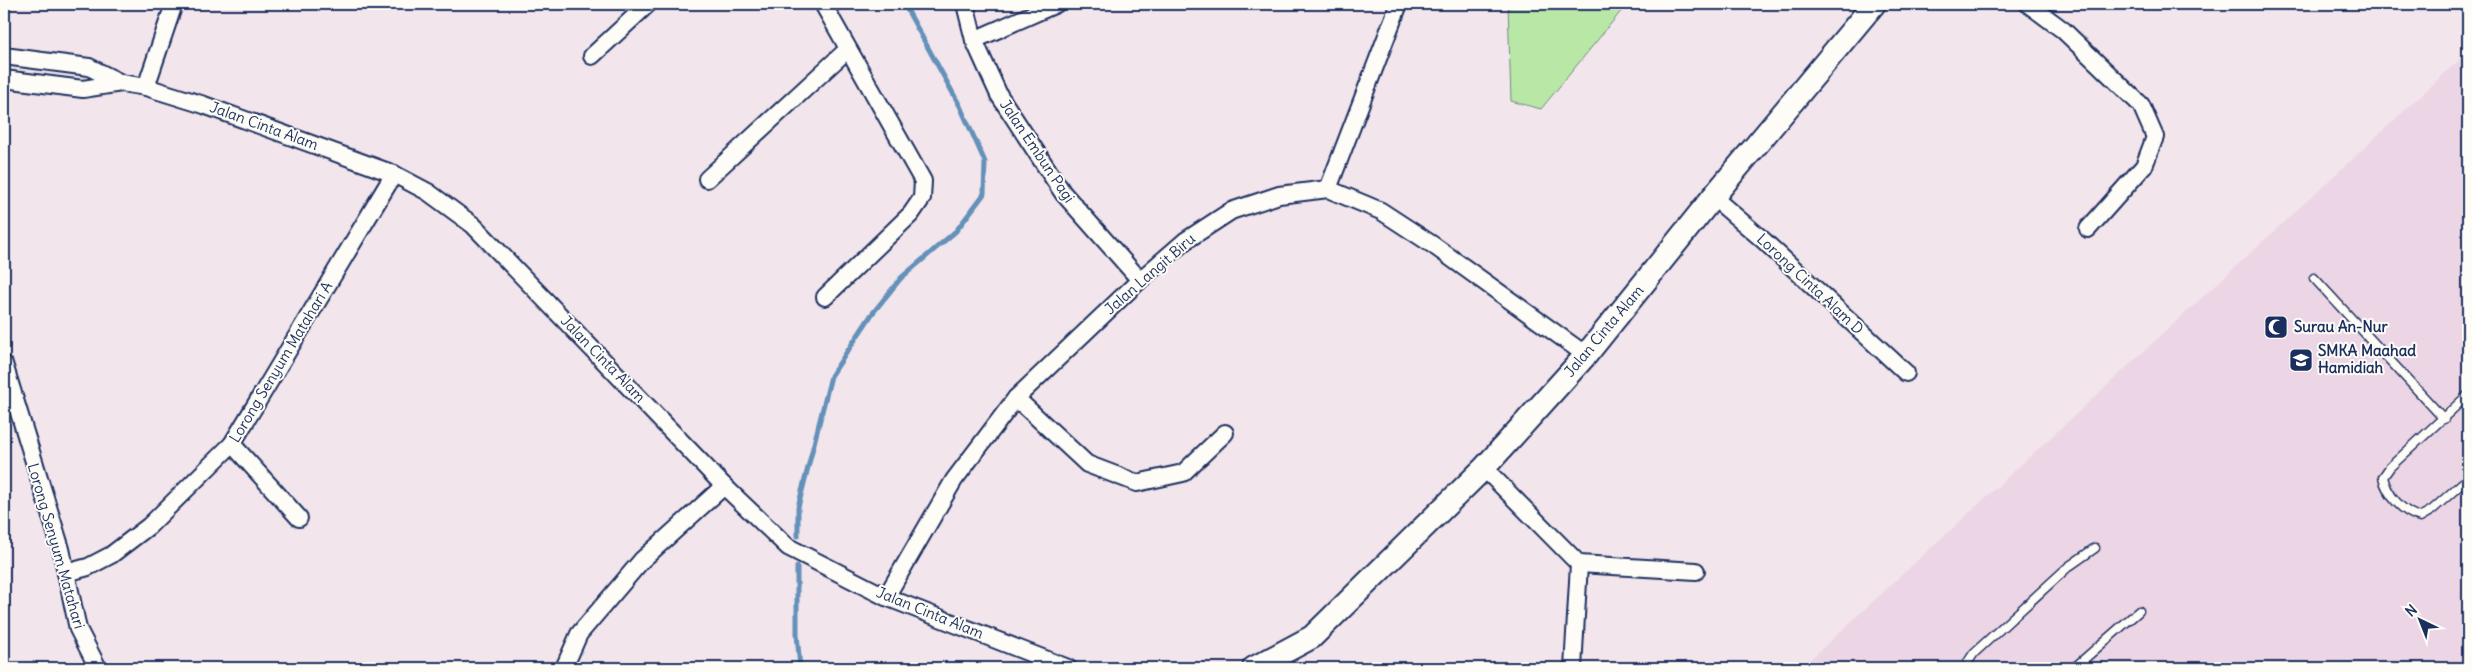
<svg xmlns="http://www.w3.org/2000/svg" width="2472" height="672" viewBox="0 0 2472 672" font-family="Delius,sans-serif">
	<rect width="100%" height="100%" fill="#f3e5ec"/>
	<filter id="ink" filterUnits="userSpaceOnUse"><feTurbulence type="fractalNoise" baseFrequency=".02" numOctaves="2"/><feDisplacementMap in="SourceGraphic" scale="10" xChannelSelector="R" yChannelSelector="G"/><feConvolveMatrix kernelMatrix="1 2 1 2 8 2 1 2 1" color-interpolation-filters="sRGB"/></filter>
	<g filter="url(#ink)">
		<!-- built -->
		<polygon fill="#ecd5e5" points="2468,52 2468,668 1801,668"/>
		<!-- green -->
		<polygon fill="#b9e7a5" stroke="#6a8b82" points="1508,4 1627,4 1541,109 1511,101"/>
		<g fill="none" stroke-linecap="round" stroke-linejoin="round">
			<!-- stream -->
			<g stroke="#6491b9" stroke-width="5">
				<polyline points="798,536 798,507 831,376 872,314 901,278 956,231 984,194 985,162 960,106 904,4"/>
				<polyline points="797,567 797,634 800,668"/>
			</g>
			<!-- lane casing -->
			<g stroke="#1b2f5e" stroke-width="11">
				<g id="lane">
					<polyline points="2314,278 2444,419"/>
					<path d="M2468,395L2390,467L2383,477C2387,495 2402,512 2420,517L2432,510L2468,478"/>
					<polyline points="1969,668 1968,662 1974,653 2068,567 2095,548"/>
					<polyline points="2074,668 2139,611"/>
				</g>
			</g>
			<!-- street casing -->
			<g stroke="#1b2f5e" stroke-width="20">
				<g id="street">
					<polyline points="823,4 923,181 922,198 911,214 825,297"/>
					<polyline points="965,4 974,40 999,95 1063,193 1140,280"/>
					<polyline points="2028,4 2063,30 2141,105 2155,137 2144,166 2088,229"/>
					<polyline points="974,40 1056,4"/>
					<polyline points="4,56 89,67 121,83"/>
					<polyline points="592,56 648,4"/>
					<polyline points="4,79 83,89 121,83 146,87 204,105 394,174 428,192 473,225 724,486 788,547 886,597 1068,668"/>
					<polyline points="146,87 174,4"/>
					<polyline points="707,179 847,50"/>
					<polyline points="1328,189 1399,4"/>
					<polyline points="1713,197 1762,239 1906,373"/>
					<polyline points="4,364 61,549 78,629 98,668"/>
					<polyline points="1016,398 1087,464 1137,483 1183,473 1225,433"/>
					<polyline points="232,444 299,518"/>
					<polyline points="1484,468 1579,564 1573,668"/>
					<polyline points="1579,564 1696,571"/>
					<polyline points="66,573 88,567 111,555 149,526 232,444 394,174"/>
					<polyline points="886,597 954,480 1016,398 1140,280 1185,241 1231,211 1279,195 1328,189 1381,211 1433,245 1586,355"/>
					<polyline points="564,668 579,634 642,560 724,486"/>
				</g>
			</g>
			<!-- secondary casing -->
			<g stroke="#1b2f5e" stroke-width="26">
				<polyline id="secondary" points="1254,668 1312,637 1484,468 1586,355 1713,197 1874,4"/>
			</g>
			<!-- lane -->
			<use href="#lane" stroke="#fdfcf7" stroke-width="8"/>
			<!-- street -->
			<use href="#street" stroke="#fdfcf7" stroke-width="16"/>
			<!-- secondary -->
			<use href="#secondary" stroke="#fdfcf7" stroke-width="22"/>
		</g>
	</g>
	<!-- icons -->
	<defs>
		<g id="mosque-square" transform="scale(1.25)"><rect x="-9" y="-9" width="18" height="18" rx="4" fill="#1b2f5e" stroke="#fdfcf7"/><path d="M3.5-4.9A6 6 0 1 0 3.5 4.9A5 5 0 1 1 3.5-4.9Z" fill="#fff"/></g>
		<g id="school-square" transform="scale(1.25)"><rect x="-9" y="-9" width="18" height="18" rx="4" fill="#1b2f5e" stroke="#fdfcf7"/><path d="M0-5L7-2L0 1L-7-2ZM-4 1L0 2.5L4 1V4Q0 6-4 4Z" fill="#fff"/></g>
	</defs>
	<g fill-rule="evenodd">
		<use href="#mosque-square" x="2276" y="327"/>
		<use href="#school-square" x="2301" y="360"/>
	</g>
	<g text-anchor="middle" stroke-width="4" stroke-linejoin="round" paint-order="stroke">
		<!-- street labels -->
		<g font-size="15" fill="#1b2f5e" stroke="#fdfcf7">
			<text transform="translate(264 126) rotate(20)" y="5">Jalan Cinta Alam</text>
			<text transform="translate(1037 151) rotate(56)" y="5">Jalan Embun Pagi</text>
			<text transform="translate(1150 274) rotate(-41)" y="5">Jalan Langit Biru</text>
			<text transform="translate(1810 284) rotate(43)" y="5">Lorong Cinta Alam D</text>
			<text transform="translate(1604 331) rotate(-50)" y="5">Jalan Cinta Alam</text>
			<text transform="translate(603 359) rotate(46)" y="5">Jalan Cinta Alam</text>
			<text transform="translate(281 362) rotate(-59)" y="5">Lorong Senyum Matahari A</text>
			<text transform="translate(56 546) rotate(74)" y="5">Lorong Senyum Matahari</text>
			<text transform="translate(930 613) rotate(22)" y="5">Jalan Cinta Alam</text>
		</g>
		<!-- poi labels -->
		<g font-size="15" font-weight="bold" fill="#1b2f5e" stroke="#fdfcf7" text-anchor="start">
			<text x="2294" y="332">Surau An-Nur</text>
			<text x="2318" y="356">SMKA Maahad<tspan x="2318" dy="17">Hamidiah</tspan></text>
		</g>
	</g>
	<!-- margin -->
	<rect width="2472" height="672" fill="none" stroke="#fdfcf7" stroke-width="20"/>
	<rect x="10" y="10" width="2452" height="652" fill="none" stroke="#1b2f5e" stroke-width="2" filter="url(#ink)"/>
	<!-- north arrow -->
	<g transform="translate(2420 620) rotate(317)" stroke="#fdfcf7" stroke-width="4" paint-order="stroke">
	<path d="M0-4L9 19L0 12L-9 19Z" fill="#1b2f5e"/>
	<text y="-8" font-size="14" font-weight="bold" text-anchor="middle" fill="#1b2f5e">N</text>
	</g>
</svg>
